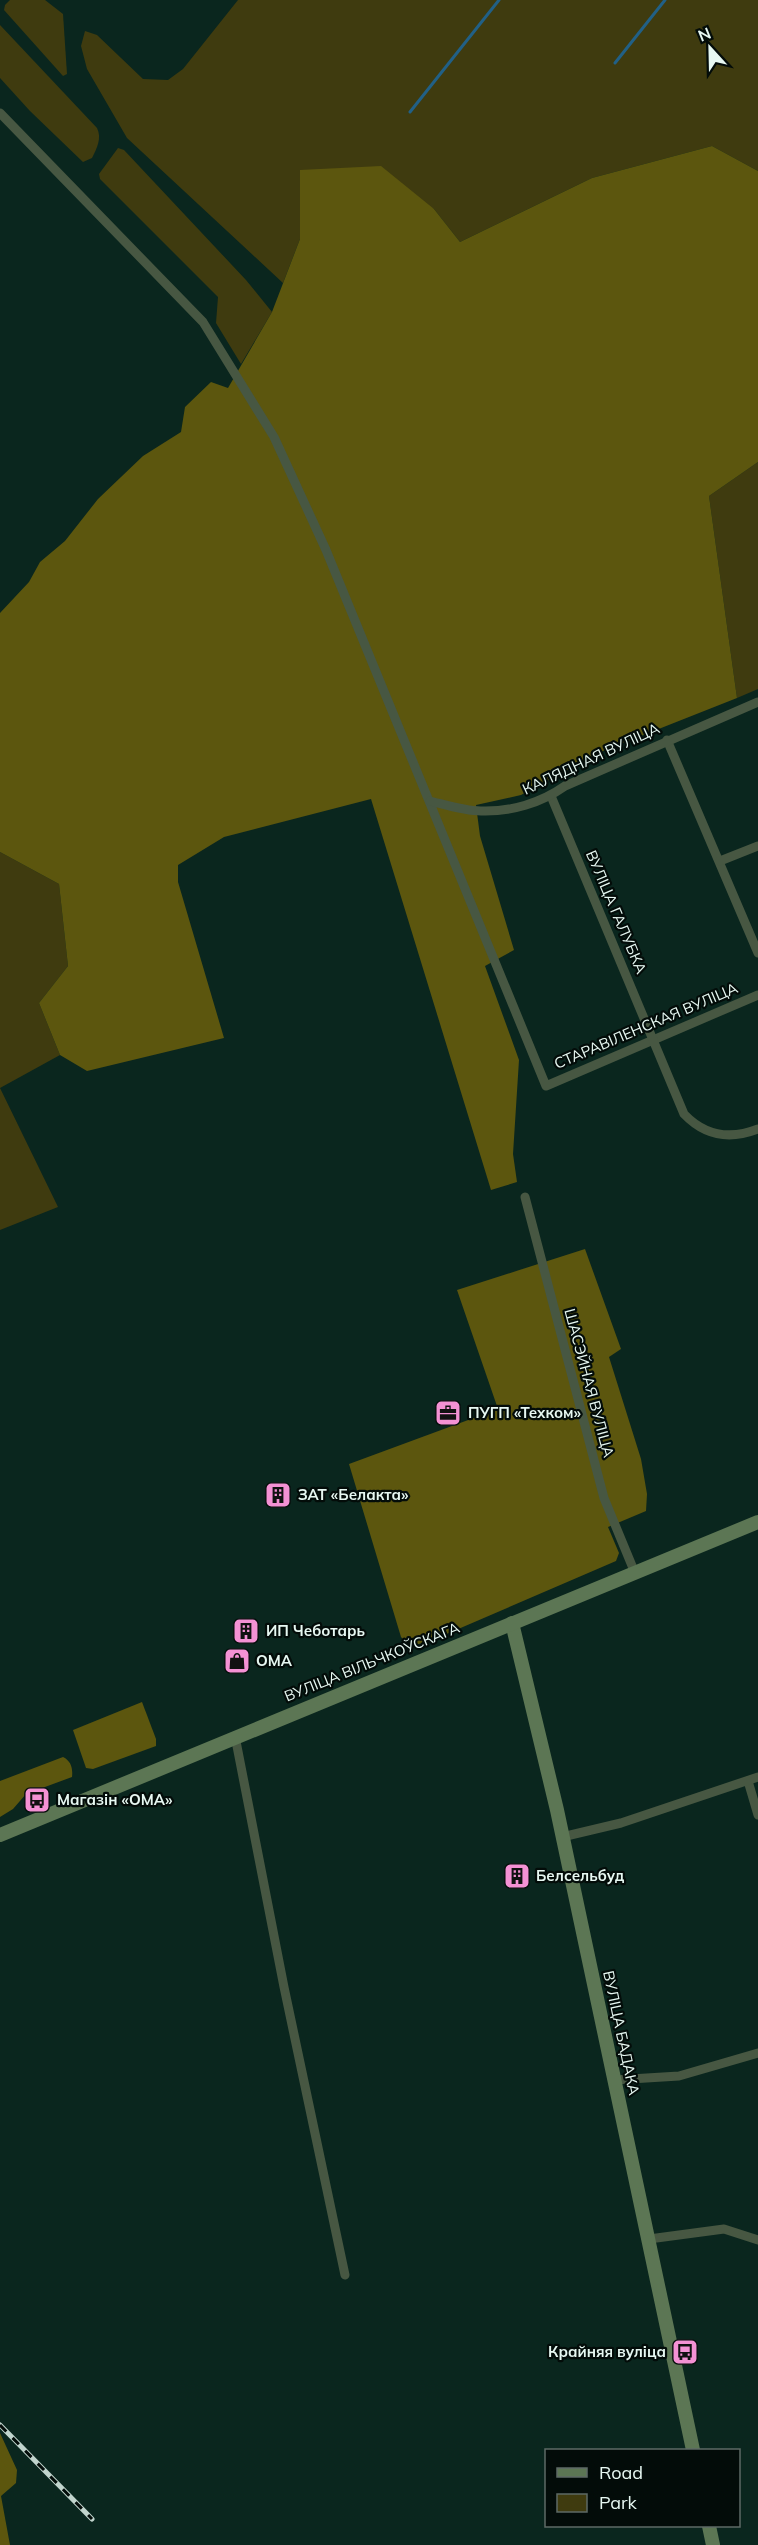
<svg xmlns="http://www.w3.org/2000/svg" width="758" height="2545" viewBox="0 0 758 2545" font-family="Mulish,sans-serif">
	<rect width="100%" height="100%" fill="#0a261e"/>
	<!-- green -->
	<g fill="#3f3b0f">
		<polygon points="10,0 45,0 63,14 67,74 63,76 4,10 5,5"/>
		<polygon points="238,0 758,0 758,171 712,146 592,178 460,242 434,209 300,170 300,239 283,283 127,138 87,69 81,46 85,31 97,35 143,79 168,80 183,69"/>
		<path d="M0,25L97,128C102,138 97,148 92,158L83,162L30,111L0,78Z"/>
		<polygon points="118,148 124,150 246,280 272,312 241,364 216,323 218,297 100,179 99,174"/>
		<polygon points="758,462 758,689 737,698 709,496"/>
		<polygon points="0,852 59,884 68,966 39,1003 60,1055 0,1088 58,1207 0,1230"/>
	</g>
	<!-- forest -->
	<g fill="#5c560e">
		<polygon points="712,146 758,171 758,462 709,496 737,698 603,751 521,795 476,805 480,836 514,950 485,966 519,1060 513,1154 517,1182 491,1190 371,799 224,837 178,865 178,882 224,1038 87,1071 60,1055 39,1003 68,966 59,884 0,852 0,613 29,582 40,562 65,541 98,499 143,456 181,432 185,407 211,382 228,388 272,312 300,239 300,170 381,166 434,209 460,242 592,178"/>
		<polygon points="585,1249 621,1349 609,1357 641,1459 647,1494 646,1511 608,1527 619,1553 616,1561 428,1642 409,1646 401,1637 349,1464 498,1409 457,1290"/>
		<polygon points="142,1702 156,1739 156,1746 93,1769 86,1768 73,1730"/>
		<path d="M63,1757C71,1761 73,1768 72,1777L26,1794L13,1809L0,1817V1781Z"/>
		<polygon points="0,2433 17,2470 16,2483 1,2496 10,2545 0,2545"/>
	</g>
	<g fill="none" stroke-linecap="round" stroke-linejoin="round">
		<!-- stream -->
		<g stroke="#216086" stroke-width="3">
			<polyline points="615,63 665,0"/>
			<polyline points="410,112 499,0"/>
		</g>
		<!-- minor -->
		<g stroke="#475742" stroke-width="9">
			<polyline points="0,113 203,322 274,437 326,550 546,1086 758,995"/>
			<polyline points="667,740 758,953"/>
			<path d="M551,796L684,1114C705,1136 730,1140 758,1129"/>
			<path d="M430,801C446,805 465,811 481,811C511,812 541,803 565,786L758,702"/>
			<polyline points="720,861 758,846"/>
			<polyline points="525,1197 604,1498 635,1573"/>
			<polyline points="235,1736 284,1987 345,2275"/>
			<polyline points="748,1781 758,1815"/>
			<polyline points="562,1837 621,1823 758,1777"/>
			<polyline points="614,2080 679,2076 758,2053"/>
			<polyline points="649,2239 724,2229 758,2240"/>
		</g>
		<!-- secondary -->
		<g stroke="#5c7654" stroke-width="14">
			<polyline points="512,1623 557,1810 693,2450"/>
			<polyline points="0,1835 758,1522"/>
			<polyline points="709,2526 713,2545"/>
		</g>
		<!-- rail casing -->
		<g stroke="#c1d4cd" stroke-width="5">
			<polyline id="rail" points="0,2425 92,2519"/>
		</g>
		<!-- rail -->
		<use href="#rail" stroke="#030c09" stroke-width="3" stroke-dasharray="9" stroke-linecap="butt"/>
	</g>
	<!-- icons -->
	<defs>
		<g id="office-square" transform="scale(1.35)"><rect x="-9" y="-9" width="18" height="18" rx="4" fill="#f491d4" stroke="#030c09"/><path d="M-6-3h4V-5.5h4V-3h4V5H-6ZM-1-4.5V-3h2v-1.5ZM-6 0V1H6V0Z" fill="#111"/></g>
		<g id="building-square" transform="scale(1.35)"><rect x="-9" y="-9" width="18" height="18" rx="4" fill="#f491d4" stroke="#030c09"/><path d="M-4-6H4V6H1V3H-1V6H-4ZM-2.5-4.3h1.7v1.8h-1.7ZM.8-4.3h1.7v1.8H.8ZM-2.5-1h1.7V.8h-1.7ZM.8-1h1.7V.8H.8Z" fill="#111"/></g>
		<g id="shop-square" transform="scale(1.35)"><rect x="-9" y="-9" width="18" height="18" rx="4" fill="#f491d4" stroke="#030c09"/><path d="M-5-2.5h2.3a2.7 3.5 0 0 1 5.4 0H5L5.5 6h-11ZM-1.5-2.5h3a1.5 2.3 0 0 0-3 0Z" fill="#111"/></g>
		<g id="bus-square" transform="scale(1.35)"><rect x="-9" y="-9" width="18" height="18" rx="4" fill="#f491d4" stroke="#030c09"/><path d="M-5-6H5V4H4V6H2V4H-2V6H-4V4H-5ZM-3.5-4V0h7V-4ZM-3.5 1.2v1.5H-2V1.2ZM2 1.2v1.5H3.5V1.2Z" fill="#111"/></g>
	</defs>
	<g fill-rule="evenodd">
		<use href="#office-square" x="448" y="1413"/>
		<use href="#building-square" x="278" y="1495"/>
		<use href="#building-square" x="246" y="1631"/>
		<use href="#shop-square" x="237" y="1661"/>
		<use href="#bus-square" x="37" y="1800"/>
		<use href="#building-square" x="517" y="1876"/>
		<use href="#bus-square" x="685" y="2352"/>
	</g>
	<g text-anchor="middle" stroke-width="4.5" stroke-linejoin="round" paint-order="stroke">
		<!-- street labels -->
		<g font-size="15" fill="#e7f8f2" stroke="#030c09">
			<text transform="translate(591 759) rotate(-25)" y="5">КАЛЯДНАЯ ВУЛІЦА</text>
			<text transform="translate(616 912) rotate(67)" y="5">ВУЛІЦА ГАЛУБКА</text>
			<text transform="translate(646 1026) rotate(-23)" y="5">СТАРАВІЛЕНСКАЯ ВУЛІЦА</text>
			<text transform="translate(589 1383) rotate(75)" y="5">ШАСЭЙНАЯ ВУЛІЦА</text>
			<text transform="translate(372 1662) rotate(-22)" y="5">ВУЛІЦА ВІЛЬЧКОЎСКАГА</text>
			<text transform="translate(621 2033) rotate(78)" y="5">ВУЛІЦА БАДАКА</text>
		</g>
		<!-- poi labels -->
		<g font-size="15" font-weight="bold" fill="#e7f8f2" stroke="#030c09" text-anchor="start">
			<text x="468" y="1418">ПУГП «Техком»</text>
			<text x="298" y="1500">ЗАТ «Белакта»</text>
			<text x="266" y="1636">ИП Чеботарь</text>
			<text x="256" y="1666">ОМА</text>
			<text x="57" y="1805">Магазін «ОМА»</text>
			<text x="536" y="1881">Белсельбуд</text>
			<text x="666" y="2357" text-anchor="end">Крайняя вуліца</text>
		</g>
	</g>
	<!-- legend -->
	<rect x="545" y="2449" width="195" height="78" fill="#030c09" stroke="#5e6a66" stroke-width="1.5"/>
	<rect x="557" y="2468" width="30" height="9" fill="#5c7654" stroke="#5e6a66" stroke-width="1.5"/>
	<text x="599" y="2479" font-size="18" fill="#e7f8f2">Road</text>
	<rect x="557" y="2494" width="30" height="18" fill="#3f3b0f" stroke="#5e6a66" stroke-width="1.5"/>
	<text x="599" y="2509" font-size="18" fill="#e7f8f2">Park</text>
	<!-- north arrow -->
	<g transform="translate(710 48) rotate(338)" stroke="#030c09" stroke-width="4.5" paint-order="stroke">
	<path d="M0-4.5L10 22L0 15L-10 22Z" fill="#e7f8f2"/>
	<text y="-9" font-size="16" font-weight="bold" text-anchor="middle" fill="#e7f8f2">N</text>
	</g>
</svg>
